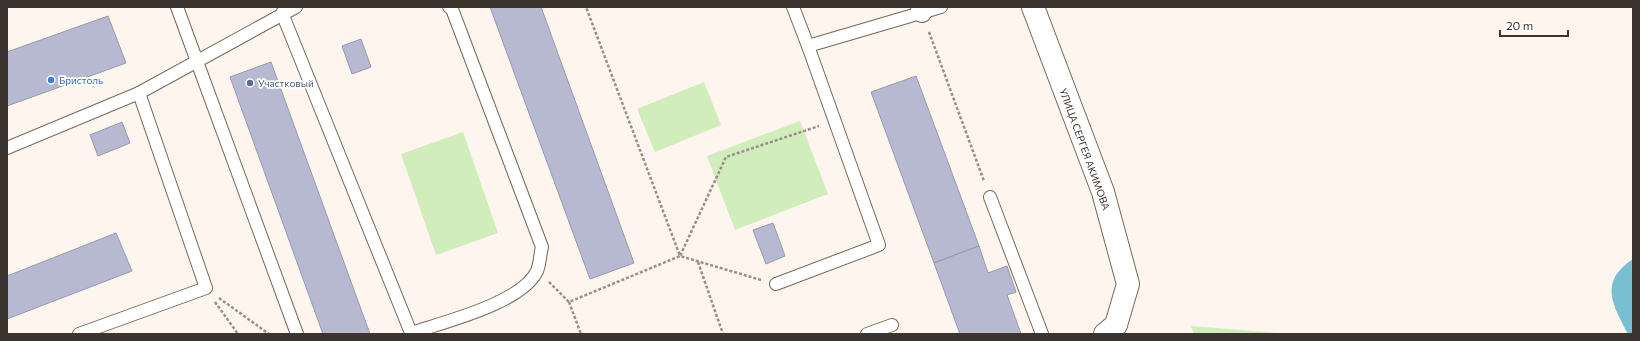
<svg xmlns="http://www.w3.org/2000/svg" width="1640" height="341" viewBox="0 0 1640 341" font-family="Commissioner,sans-serif">
	<rect width="100%" height="100%" fill="#fdf5ee"/>
	<!-- green -->
	<g fill="#d0edbb">
		<polygon points="704,82 721,125 655,152 637,109"/>
		<polygon points="800,121 828,194 735,230 707,156"/>
		<polygon points="463,132 498,233 436,255 401,154"/>
		<polygon points="1191,326 1289,334 1194,334"/>
	</g>
	<!-- water -->
	<path fill="#78bfd1" d="M1633,259V334H1628C1613,305 1598,282 1633,259Z"/>
	<!-- building -->
	<g fill="#b7b9d0" stroke="#9699ae">
		<polygon points="490,7 541,7 634,263 590,279"/>
		<polygon points="108,16 126,63 7,106 7,52"/>
		<polygon points="361,39 371,67 352,74 342,46"/>
		<polygon points="271,62 370,334 323,334 230,77"/>
		<polygon points="916,76 979,246 934,263 871,92"/>
		<polygon points="122,122 130,143 98,156 90,135"/>
		<polygon points="773,223 785,256 766,264 753,230"/>
		<polygon points="116,233 132,271 7,319 7,276"/>
		<polygon points="979,246 988,273 1007,266 1016,292 1007,295 1021,334 960,334 934,263"/>
	</g>
	<g fill="none" stroke-linecap="round" stroke-linejoin="round">
		<!-- service casing -->
		<g stroke="#786858" stroke-width="14">
			<g id="service">
				<polyline points="177,7 297,334"/>
				<polyline points="793,7 808,46 941,7"/>
				<path d="M282,13L411,333C444,322 522,303 537,271C540,264 540,254 542,247L452,9L449,7"/>
				<polyline points="7,148 139,93"/>
				<polyline points="990,197 1042,334"/>
				<polyline points="776,284 879,245 808,46"/>
				<polyline points="79,334 206,288 139,93 296,7"/>
				<polyline points="867,334 892,325"/>
			</g>
		</g>
		<!-- pedestrian casing -->
		<g stroke="#786858" stroke-width="20">
			<polyline id="pedestrian" points="920,7 922,13"/>
		</g>
		<!-- tertiary casing -->
		<g stroke="#786858" stroke-width="24">
			<polyline id="tertiary" points="1033,7 1103,192 1128,284 1116,325 1105,334"/>
		</g>
		<!-- path -->
		<g stroke="#978f88" stroke-width="2.5" stroke-dasharray="3 2" stroke-linecap="butt">
			<polyline points="929,32 984,181"/>
			<polyline points="698,262 723,334"/>
			<polyline points="761,280 680,256 726,157 819,126"/>
			<polyline points="549,282 569,302 680,256 586,7"/>
			<polyline points="219,298 269,334"/>
			<polyline points="215,302 238,334"/>
			<polyline points="569,302 581,334"/>
		</g>
		<!-- service -->
		<use href="#service" stroke="#fff" stroke-width="12"/>
		<!-- pedestrian -->
		<use href="#pedestrian" stroke="#fff" stroke-width="18"/>
		<!-- tertiary -->
		<use href="#tertiary" stroke="#fff" stroke-width="22"/>
	</g>
	<!-- markers -->
	<circle fill="#3f7fe0" stroke="#fff" stroke-width="1.5" cx="51" cy="80" r="4"/>
	<circle fill="#5c6f8a" stroke="#fff" stroke-width="1.5" cx="250" cy="83" r="4"/>
	<g text-anchor="middle" stroke-width="3.5" stroke-linejoin="round" paint-order="stroke">
		<!-- shop labels -->
		<g font-size="10" fill="#366cbe" stroke="#fff" text-anchor="start">
			<text x="59" y="84">Бристоль</text>
		</g>
		<!-- service labels -->
		<g font-size="10" fill="#4e5e75" stroke="#fff" text-anchor="start">
			<text x="258" y="87">Участковый</text>
		</g>
		<!-- street labels -->
		<g font-size="10" fill="#3c342e" stroke="#fff">
			<text transform="translate(1085 149) rotate(70)" y="4">УЛИЦА СЕРГЕЯ АКИМОВА</text>
		</g>
	</g>
	<!-- border -->
	<rect width="1640" height="341" fill="none" stroke="#3c342e" stroke-width="16"/>
	<!-- scale -->
	<path d="M1500 30v6h68v-6" fill="none" stroke="#3c342e" stroke-width="2"/>
	<text x="1506" y="30" font-size="12" fill="#3c342e" stroke="#ffffff" stroke-width="3" paint-order="stroke">20 m</text>
</svg>
